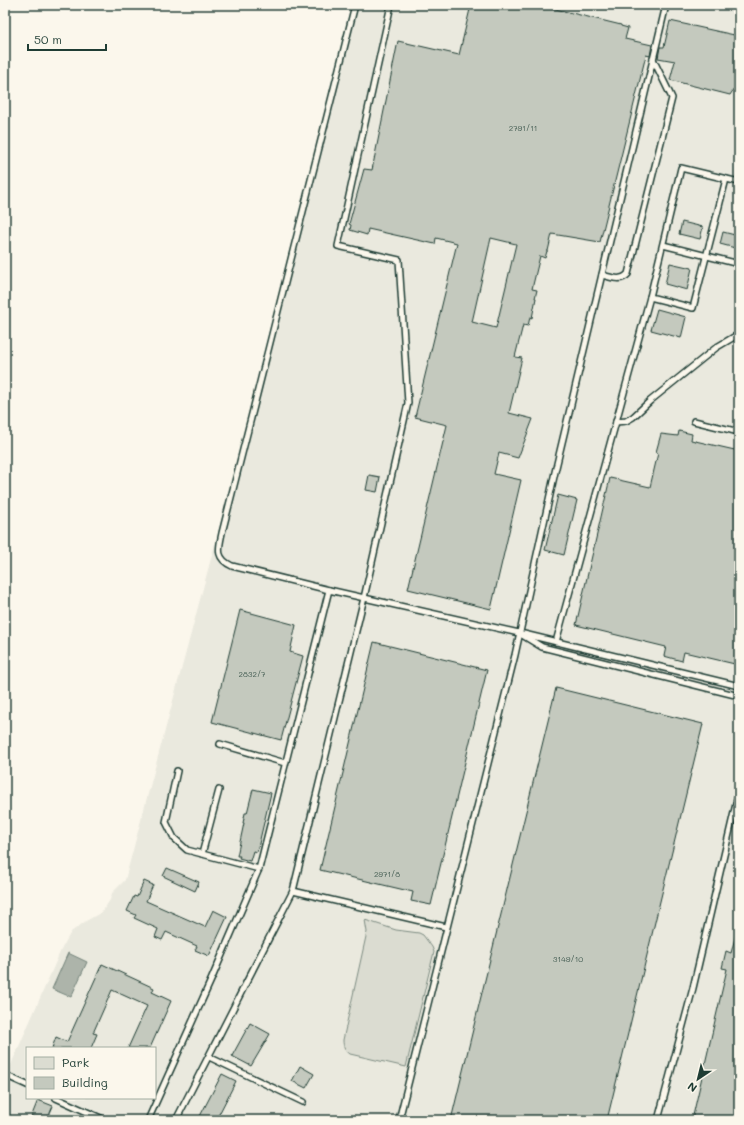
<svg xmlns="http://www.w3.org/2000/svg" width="744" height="1125" viewBox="0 0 744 1125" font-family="Mali,sans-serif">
	<rect width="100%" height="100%" fill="#fbf7ec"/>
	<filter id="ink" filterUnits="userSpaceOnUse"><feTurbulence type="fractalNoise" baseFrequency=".025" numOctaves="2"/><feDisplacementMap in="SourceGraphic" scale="8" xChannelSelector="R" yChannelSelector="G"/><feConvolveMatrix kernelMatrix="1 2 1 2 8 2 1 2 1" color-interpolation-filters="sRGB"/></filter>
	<g filter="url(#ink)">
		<!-- built -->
		<path fill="#eae9de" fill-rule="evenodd" d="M359,5H739V1120H5V1065L10,1067L61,950L71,932L86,921L102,912L110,900L112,893L125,880ZM27,1048H155V1098H27Z"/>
		<!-- green -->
		<path fill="#dbdcd1" stroke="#7d8c82" d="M365,920L396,930L419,933L423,935L432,947L434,952L406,1067L350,1054C345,1050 343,1047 343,1040L367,932Z"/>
		<!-- water -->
		<polygon fill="#adb4aa" stroke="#74847b" points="68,953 87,962 71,997 52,989"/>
		<!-- building -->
		<g fill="#c4c9be" stroke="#1f3d34" fill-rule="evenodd">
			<path d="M471,5H539L621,25V26L628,28L625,39L652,45L650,56L646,55L600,242L552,234L548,251H547L545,258L540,256L532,289L537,290L535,298H536L532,318L530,317L528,326L523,325L515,357L522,358L509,413L533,419L518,458L499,453L494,474L521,480L491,609L408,589L447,425L415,417L457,243L436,238L435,244L368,229L367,235L350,230L351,225L349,224L364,169L372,170L398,41L459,55ZM491,238L516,244L496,328L472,322Z"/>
			<polygon points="670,21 739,36 739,72 736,86 730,95 670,80 675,61 658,58 660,47 664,47"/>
			<polygon points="682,222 703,227 700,239 679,234"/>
			<polygon points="723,232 739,236 739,249 720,244"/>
			<polygon points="670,263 692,268 687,290 665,284"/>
			<polygon points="657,309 686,317 681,338 651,330"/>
			<polygon points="679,431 692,434 691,440 739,451 739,665 684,652 682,661 664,656 666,647 576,625 610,478 650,487 658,453 656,452 661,434 678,436"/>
			<polygon points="369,475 380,477 377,492 366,490"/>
			<polygon points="558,495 577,500 564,555 545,550"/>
			<polygon points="240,610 296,625 290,652 303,656 281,740 212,722"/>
			<polygon points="374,642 487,670 431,905 411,901 413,892 320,870"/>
			<polygon points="556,688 703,724 607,1120 451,1120"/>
			<polygon points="253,789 271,793 257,852 253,851 250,861 239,858 240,856 237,856 244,823 243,823 245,813 247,813"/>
			<polygon points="167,868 199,882 195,891 163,876"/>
			<polygon points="144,881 153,885 146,901 205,927 213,910 227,917 209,956 195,950 197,946 166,932 162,940 155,937 158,929 134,918 136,915 127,911 134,896 137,897"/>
			<polygon points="736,934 739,934 739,1120 692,1120 727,969 722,968 726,951 731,953"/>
			<polygon points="102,964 154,988 152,992 171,1001 150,1048 128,1048 147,1006 112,990 93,1033 97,1034 91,1048 52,1048 56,1037 67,1042"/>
			<polygon points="250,1023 270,1034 251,1066 232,1056"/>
			<polygon points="300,1066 314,1074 306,1088 292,1081"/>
			<polygon points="222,1074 236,1081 216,1120 198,1120"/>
			<polygon points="38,1100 53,1106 47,1120 30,1120"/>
		</g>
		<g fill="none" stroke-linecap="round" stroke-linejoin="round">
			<!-- service casing -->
			<g stroke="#1f3d34" stroke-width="8">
				<g id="service">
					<polyline points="663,245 739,264"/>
					<path d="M602,275C611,277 621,282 628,274L672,98L653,59"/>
					<polyline points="650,297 693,308 726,179"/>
					<polyline points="694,421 739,432"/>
					<polyline points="616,422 626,421 633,417 650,401 717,347 739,334"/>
					<path d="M329,590L232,566C215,558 219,548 222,533L355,5"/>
					<polyline points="524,634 739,686"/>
					<polyline points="556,642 650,297 681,168 739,182"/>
					<polyline points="220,744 285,763"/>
					<polyline points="177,771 166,822 174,838 187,850 259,869"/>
					<polyline points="202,854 219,790"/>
					<polyline points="293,891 446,927"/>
					<polyline points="209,1057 303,1102"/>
					<polyline points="5,1075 27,1085"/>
					<polyline points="56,1098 105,1120"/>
					<polyline points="148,1120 212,978 259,869 329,590 519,633 542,647 739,696"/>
					<polyline points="176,1120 293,891 364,598 408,403 399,260 338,246 391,5"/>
					<polyline points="399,1120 515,655 555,472 666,5"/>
					<polyline points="658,1120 693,988 739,791"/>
				</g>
			</g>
			<!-- service -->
			<use href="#service" stroke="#fbf7ec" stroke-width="5"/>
		</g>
	</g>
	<g text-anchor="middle" stroke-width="4" stroke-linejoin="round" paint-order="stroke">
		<!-- number labels -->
		<g font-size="8" fill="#486056">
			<text x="523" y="131">2791/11</text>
			<text x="252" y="677">2832/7</text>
			<text x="387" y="877">2971/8</text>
			<text x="568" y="962">3149/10</text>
		</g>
	</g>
	<!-- margin -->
	<rect width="744" height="1125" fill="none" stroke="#fbf7ec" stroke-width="20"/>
	<rect x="10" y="10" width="724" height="1105" fill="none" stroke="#1f3d34" stroke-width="1.5" filter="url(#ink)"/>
	<!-- legend -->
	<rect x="26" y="1047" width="130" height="52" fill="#fbf7ec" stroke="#a3ada2"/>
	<rect x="34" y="1057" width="20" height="12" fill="#dbdcd1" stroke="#a3ada2"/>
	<text x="62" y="1067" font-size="12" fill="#1f3d34">Park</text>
	<rect x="34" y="1077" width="20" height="12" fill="#c4c9be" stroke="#a3ada2"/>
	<text x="62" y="1087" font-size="12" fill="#1f3d34">Building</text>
	<!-- north arrow -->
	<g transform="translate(698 1079) rotate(215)" stroke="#fbf7ec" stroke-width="3" paint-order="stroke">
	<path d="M0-3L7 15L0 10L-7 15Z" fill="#1f3d34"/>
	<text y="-6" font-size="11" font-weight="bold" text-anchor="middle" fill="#1f3d34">N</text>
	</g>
	<!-- scale -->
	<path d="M28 44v6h78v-6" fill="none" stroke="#1f3d34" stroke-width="2"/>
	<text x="34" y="44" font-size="12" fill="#1f3d34" stroke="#fbf7ec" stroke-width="3" paint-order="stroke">50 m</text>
</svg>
